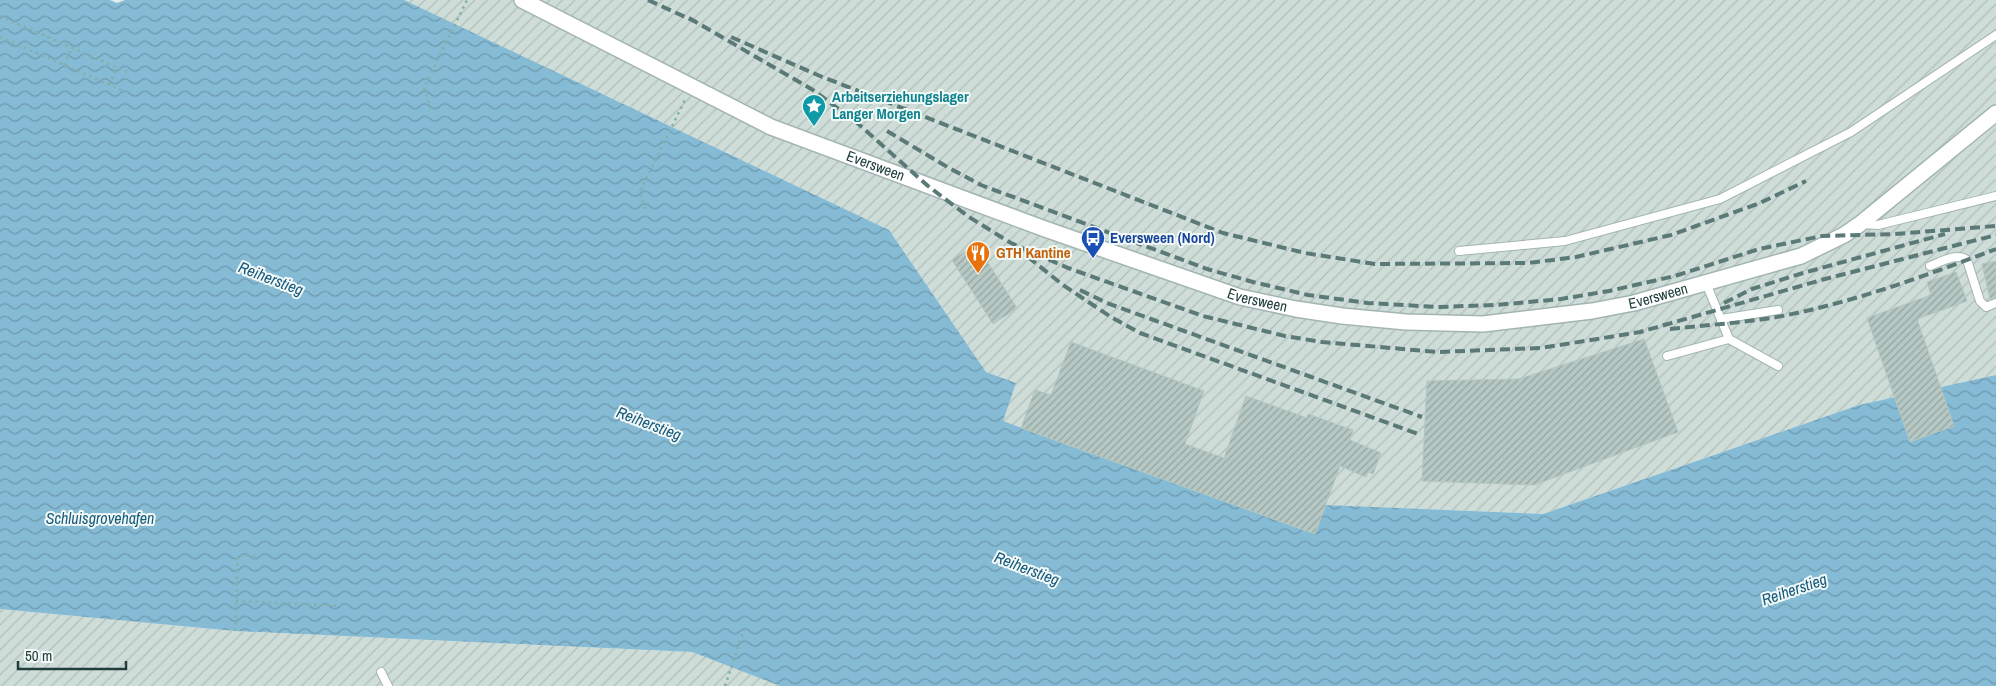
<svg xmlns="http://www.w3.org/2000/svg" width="1996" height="686" viewBox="0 0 1996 686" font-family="'Archivo Narrow',sans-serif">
	<defs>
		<pattern id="industrial-furrows" width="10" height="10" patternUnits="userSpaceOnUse" patternTransform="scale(1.25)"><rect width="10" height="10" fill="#cfddd9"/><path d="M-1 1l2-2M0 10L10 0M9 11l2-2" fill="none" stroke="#b1bfbb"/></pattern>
		<pattern id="water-waves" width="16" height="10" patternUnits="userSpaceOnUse" patternTransform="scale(1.25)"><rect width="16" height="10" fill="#86bbd5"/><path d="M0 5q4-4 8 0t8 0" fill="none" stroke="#6d99ae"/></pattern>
		<pattern id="building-hatch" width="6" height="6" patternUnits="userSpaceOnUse" patternTransform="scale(1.25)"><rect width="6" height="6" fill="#b6c8c3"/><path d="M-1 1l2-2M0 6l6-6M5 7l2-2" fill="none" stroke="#94a4a0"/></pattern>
	</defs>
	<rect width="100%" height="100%" fill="#e1edea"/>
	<!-- industrial -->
	<g fill="url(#industrial-furrows)">
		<polygon points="402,0 1996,0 1996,375 1859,405 1543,514 1326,505 1315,534 1002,421 1016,383 986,372 889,230"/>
		<polygon points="0,609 235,631 692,652 780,686 0,686"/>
	</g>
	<!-- water -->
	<polygon fill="url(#water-waves)" points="0,0 110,0 117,3 125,0 404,0 889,230 986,372 1016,383 1003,421 1315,534 1326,505 1543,514 1859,405 1996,375 1996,686 780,686 692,652 235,631 0,609"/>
	<!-- building -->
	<g fill="url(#building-hatch)" stroke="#b3c7c2">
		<polygon points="976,244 1017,308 993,324 952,260"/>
		<polygon points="1996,261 1996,297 1990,299 1982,264"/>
		<polygon points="1956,272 1967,301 1917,319 1954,426 1910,442 1867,318 1931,295 1927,282"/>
		<polygon points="1644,339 1678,432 1534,485 1422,481 1427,381 1519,379"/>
		<polygon points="1071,342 1204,391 1185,444 1224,458 1246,396 1307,418 1308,414 1353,430 1350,440 1381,453 1373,474 1368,472 1366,477 1340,466 1315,534 1021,428 1035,390 1051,395"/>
	</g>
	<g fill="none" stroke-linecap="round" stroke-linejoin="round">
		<!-- lane casing -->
		<g stroke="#a3b5b2" stroke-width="10">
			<g id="lane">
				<polyline points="1862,224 1878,225 1996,196"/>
				<polyline points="1459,251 1565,241 1720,199 1851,132 1996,35"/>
				<path d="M1930,266C1941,262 1957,252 1967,260L1980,301L1986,307L1996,303"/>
				<polyline points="1706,283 1729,339 1778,366"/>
				<polyline points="1721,319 1778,310"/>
				<polyline points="1667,356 1729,339"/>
				<polyline points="381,672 388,686"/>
			</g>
		</g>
		<!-- street casing -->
		<g stroke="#a3b5b2" stroke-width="18">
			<g id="street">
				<path id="s1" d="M522,0L771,127L1045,229L1240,297L1296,309L1342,316L1406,322L1483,324L1592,311L1634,303L1801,256L1844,235L1860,224L1996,113"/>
			</g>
		</g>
		<!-- path -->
		<g stroke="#80b2ab" stroke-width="2.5" stroke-dasharray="2.5 4" stroke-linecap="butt">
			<polyline points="0,16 129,73"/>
			<polyline points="0,37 121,90"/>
			<polyline points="64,65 72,48"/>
			<polyline points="109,85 117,68"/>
			<polyline points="431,109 424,88 467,0"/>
			<polyline points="645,209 640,191 685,100"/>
			<polyline points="236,601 341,606"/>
			<polyline points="235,631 238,555 259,556"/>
			<polyline points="725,686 744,630"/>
		</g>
		<!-- lane -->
		<use href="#lane" stroke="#fff" stroke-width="8"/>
		<!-- street -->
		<use href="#street" stroke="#fff" stroke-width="15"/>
		<!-- rail -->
		<g stroke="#5b7a77" stroke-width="4" stroke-dasharray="10 5" stroke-linecap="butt">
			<polyline points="648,0 694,21"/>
			<polyline points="689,18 813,90 855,121 928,186 969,217 1011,243 1068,268 1203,316 1285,336 1322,342 1437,352 1540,348 1585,341 1640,332 1825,279 1996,235"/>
			<polyline points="731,37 820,76 1223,233 1305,253 1375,264 1528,263 1576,257 1671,235 1760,203 1806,181"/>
			<polyline points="887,131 949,168 981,185 1207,269 1253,282 1308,295 1368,303 1438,307 1496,305 1561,299 1609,291 1675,276 1759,249 1822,236 1895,234 1996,226"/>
			<polyline points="1028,257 1063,285 1111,317 1140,333 1421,435"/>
			<polyline points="1080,290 1107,303 1151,319 1422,417"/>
			<polyline points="1724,303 1752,289 1803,273 1945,234"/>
			<path d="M1670,329C1706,325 1742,323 1777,317C1852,303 1925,276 1996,249"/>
		</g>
	</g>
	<!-- icons -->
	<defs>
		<g id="sight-pin" transform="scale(1.25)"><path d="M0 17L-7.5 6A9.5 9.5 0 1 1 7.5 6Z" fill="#0f9aa8" stroke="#f2f9f7"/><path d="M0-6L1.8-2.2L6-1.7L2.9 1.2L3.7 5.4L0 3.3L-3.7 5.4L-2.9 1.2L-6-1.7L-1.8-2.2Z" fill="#fff"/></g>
		<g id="bus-pin" transform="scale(1.25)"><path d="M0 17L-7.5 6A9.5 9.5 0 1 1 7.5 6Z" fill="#1a4fb4" stroke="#f2f9f7"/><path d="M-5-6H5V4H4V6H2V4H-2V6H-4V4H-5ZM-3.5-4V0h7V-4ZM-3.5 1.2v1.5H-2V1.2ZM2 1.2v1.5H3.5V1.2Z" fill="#fff"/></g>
		<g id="restaurant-pin" transform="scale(1.25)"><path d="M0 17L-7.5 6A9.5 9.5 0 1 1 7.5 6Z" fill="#e8710a" stroke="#f2f9f7"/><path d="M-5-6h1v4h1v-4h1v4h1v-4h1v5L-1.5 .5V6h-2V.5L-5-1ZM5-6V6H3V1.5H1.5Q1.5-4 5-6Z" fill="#fff"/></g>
	</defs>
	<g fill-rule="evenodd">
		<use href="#sight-pin" x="814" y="106"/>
		<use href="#bus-pin" x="1093" y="238"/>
		<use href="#restaurant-pin" x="978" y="253"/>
	</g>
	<g text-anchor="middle" stroke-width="4" stroke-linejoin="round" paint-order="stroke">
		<!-- culture labels -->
		<g font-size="15" font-weight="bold" fill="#0d838f" stroke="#f2f9f7" text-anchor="start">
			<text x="832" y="102">Arbeitserziehungslager<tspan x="832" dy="17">Langer Morgen</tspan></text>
		</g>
		<!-- street labels -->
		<g font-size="15" fill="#203f3c" stroke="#f2f9f7">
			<text dy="5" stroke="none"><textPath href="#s1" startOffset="391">Eversween</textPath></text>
			<text dy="5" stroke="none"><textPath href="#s1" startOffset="1201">Eversween</textPath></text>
			<text dy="5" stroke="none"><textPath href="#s1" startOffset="796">Eversween</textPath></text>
		</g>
		<!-- transit labels -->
		<g font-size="15" font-weight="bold" fill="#164399" stroke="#f2f9f7" text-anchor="start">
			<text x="1110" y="243">Eversween (Nord)</text>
		</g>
		<!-- food labels -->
		<g font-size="15" font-weight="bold" fill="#c56008" stroke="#f2f9f7" text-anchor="start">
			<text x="996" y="258">GTH Kantine</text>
		</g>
		<!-- water labels -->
		<g font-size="16" font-style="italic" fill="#175b7e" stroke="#f2f9f7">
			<text transform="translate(271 278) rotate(21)" y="6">Reiherstieg</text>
			<text transform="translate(649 423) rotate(21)" y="6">Reiherstieg</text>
			<text x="100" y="524">Schluisgrovehafen</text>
			<text transform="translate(1027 568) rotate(21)" y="6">Reiherstieg</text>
			<text transform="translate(1794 589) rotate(-19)" y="6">Reiherstieg</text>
		</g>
	</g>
	<!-- scale -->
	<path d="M18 661v8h108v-8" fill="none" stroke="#203f3c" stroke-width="2.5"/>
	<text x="25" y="661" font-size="15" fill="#203f3c" stroke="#f2f9f7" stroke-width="4" paint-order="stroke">50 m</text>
</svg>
